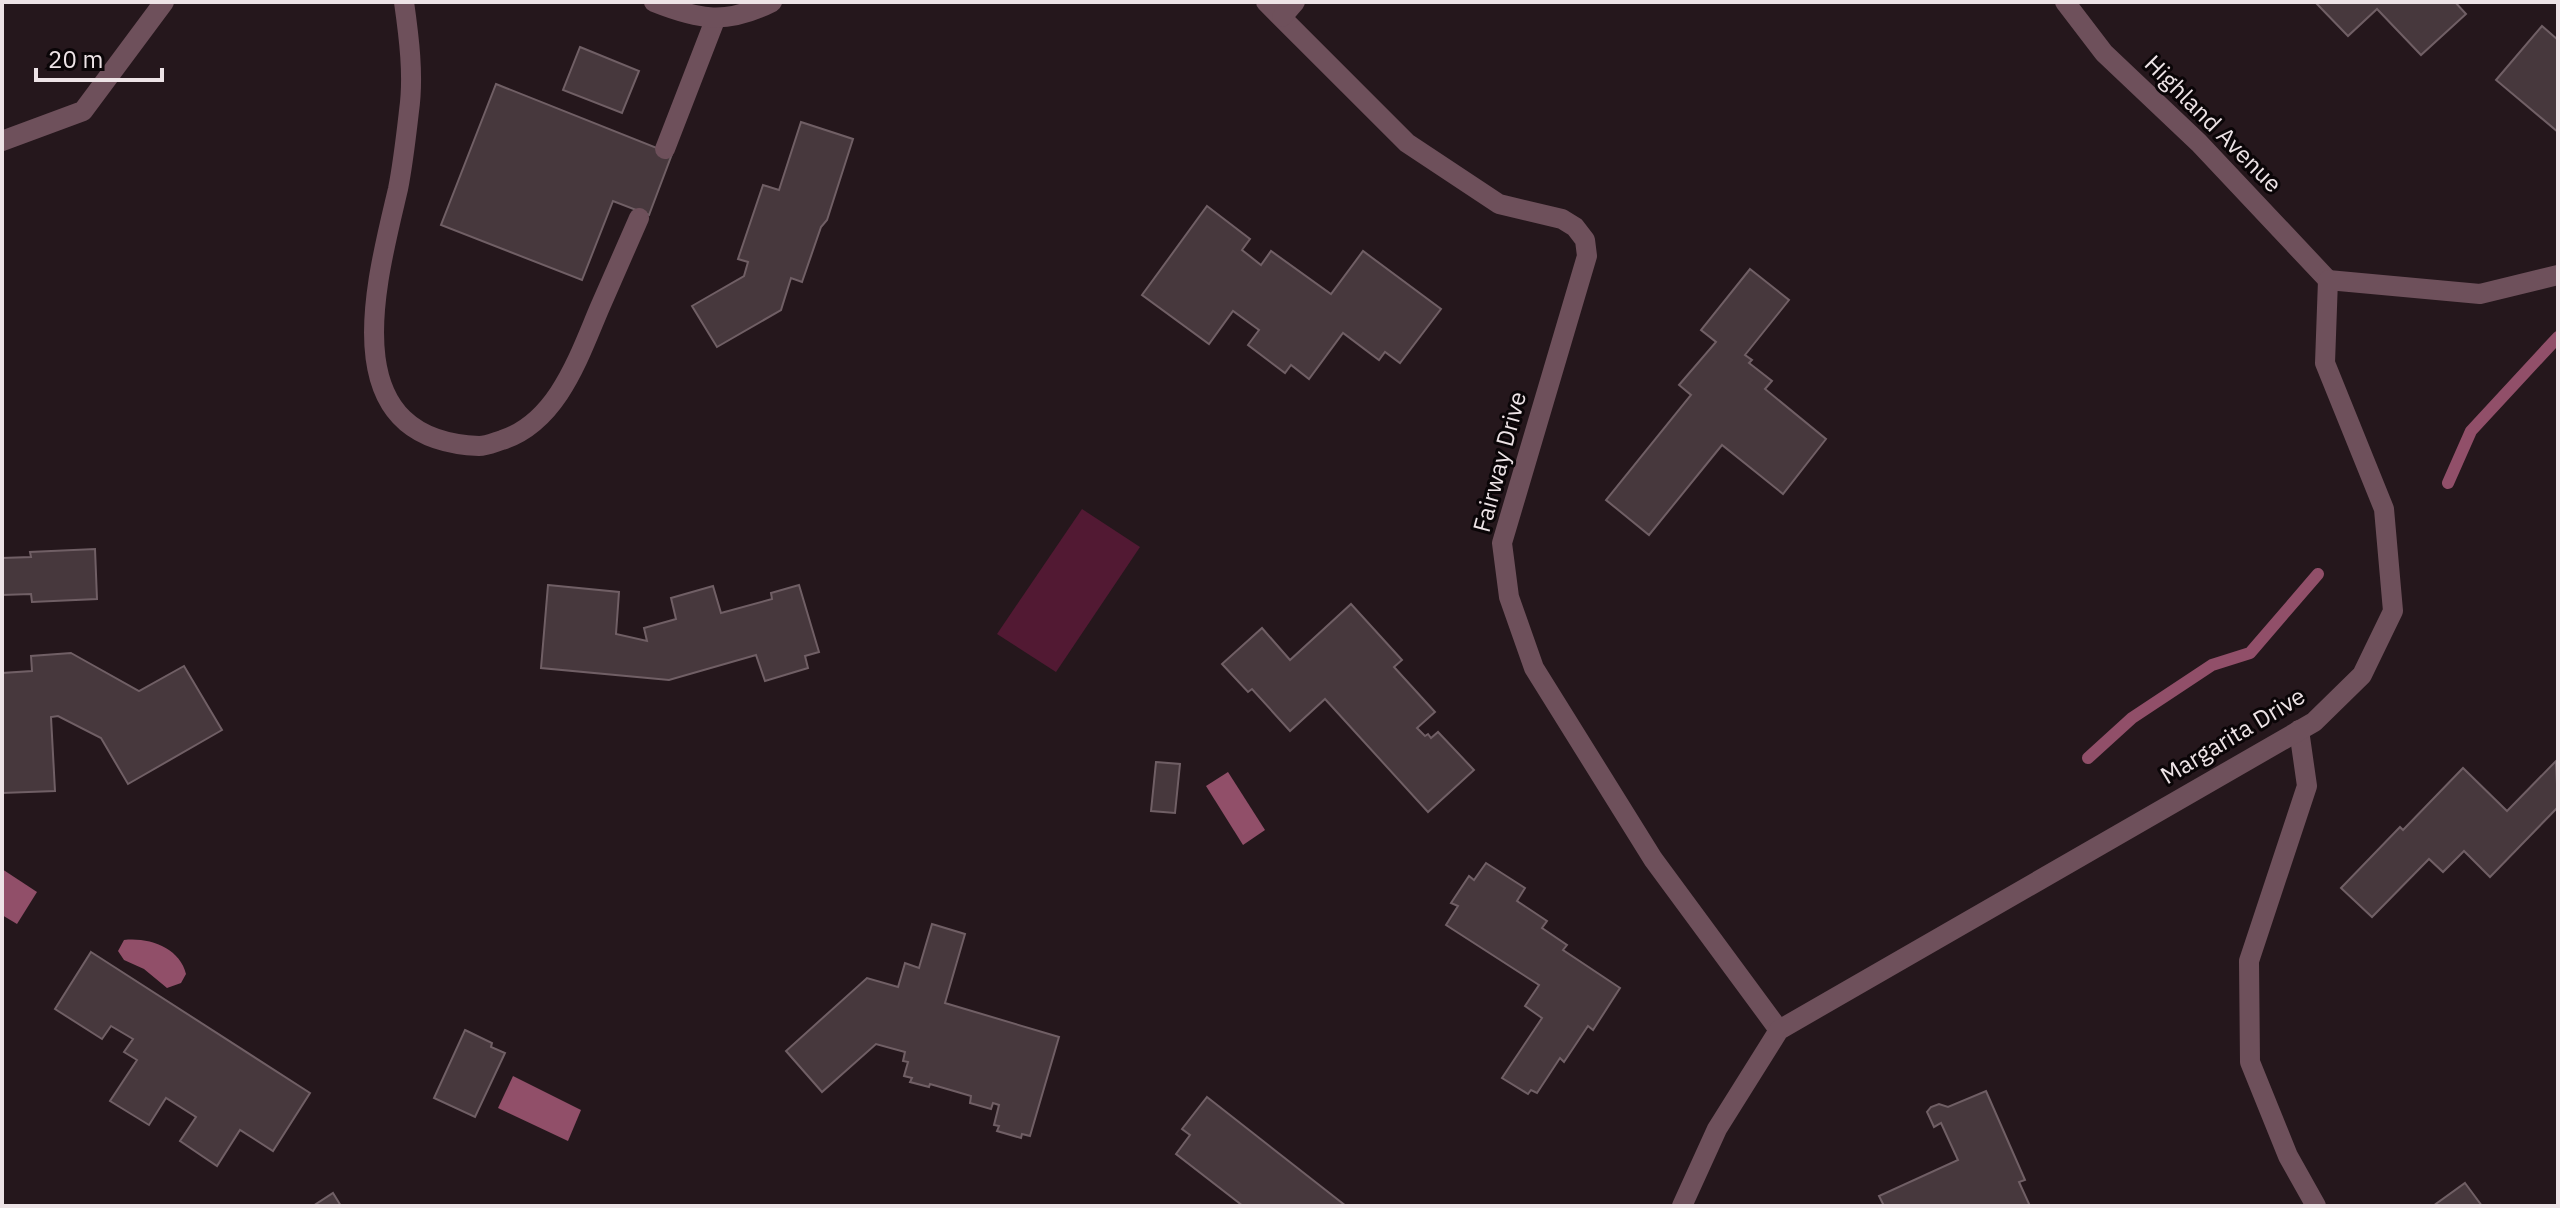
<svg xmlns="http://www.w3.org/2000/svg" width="2560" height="1208" viewBox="0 0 2560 1208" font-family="'IBM Plex Sans',sans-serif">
	<rect width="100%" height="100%" fill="#25171c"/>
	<!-- green -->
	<polygon fill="#521933" points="1082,509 1140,547 1056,672 997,634"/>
	<!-- water -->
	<g fill="#914f69">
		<polygon points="1228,772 1265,830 1243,845 1206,786"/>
		<polygon points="2,869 37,892 17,924 2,915"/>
		<path d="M124,940C149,937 180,948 186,974L181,983L167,988L144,969L124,960L118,951Z"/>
		<polygon points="513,1076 581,1110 568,1141 498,1108"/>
	</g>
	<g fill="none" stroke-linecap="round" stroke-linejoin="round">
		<!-- stream -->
		<g stroke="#914f69" stroke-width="12">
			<polyline points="2448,483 2471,431 2558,337"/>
			<polyline points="2088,758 2132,718 2212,665 2250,653 2318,574"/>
		</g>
	</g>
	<!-- building -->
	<g fill="#47383d" stroke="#705f65" stroke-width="2">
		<polygon points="2315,2 2455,2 2466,14 2421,55 2377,9 2348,36"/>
		<polygon points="2542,26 2558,40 2558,132 2496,80"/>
		<polygon points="580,47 639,71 622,113 563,90"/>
		<polygon points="496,84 672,154 649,215 613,201 582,280 441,225"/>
		<polygon points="801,122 853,139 827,220 821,227 802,282 791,278 781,310 717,347 692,306 744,276 748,262 738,259 763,185 779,190"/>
		<polygon points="1207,206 1250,239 1242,250 1261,265 1271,251 1331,294 1363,251 1441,309 1400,363 1385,352 1379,360 1343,333 1309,379 1291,365 1285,373 1248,345 1259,330 1233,311 1209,344 1142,295"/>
		<polygon points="1750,269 1789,300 1745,355 1752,360 1749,363 1772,381 1765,389 1826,439 1783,494 1722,445 1649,535 1606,500 1691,395 1679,385 1716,342 1701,330"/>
		<polygon points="95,549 97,599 32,602 31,594 2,595 2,558 31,557 30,552"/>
		<polygon points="548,585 619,592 616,634 647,641 644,628 676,619 671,598 713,586 721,613 772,599 771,593 799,585 819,652 805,656 808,668 765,681 756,655 669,680 541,668"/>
		<polygon points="1351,604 1402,660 1394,667 1435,712 1417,728 1425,736 1428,734 1431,738 1438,732 1474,770 1428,812 1325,699 1290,731 1252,689 1248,692 1222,664 1262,628 1290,660"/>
		<polygon points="71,653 139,691 184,666 222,730 128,784 101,738 58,716 51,717 55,791 2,793 2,673 32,671 31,656"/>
		<polygon points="2556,761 2558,807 2490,877 2464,851 2443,872 2429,859 2372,917 2341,888 2400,827 2403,830 2463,768 2507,811"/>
		<polygon points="1156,762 1180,764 1175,813 1151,811"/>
		<polygon points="1486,863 1525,888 1517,901 1547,921 1542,928 1567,945 1563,950 1620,988 1593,1030 1588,1026 1564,1062 1560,1058 1537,1093 1531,1090 1528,1094 1502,1078 1542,1018 1525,1006 1539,985 1446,925 1458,906 1451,903 1469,876 1474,880"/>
		<polygon points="932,924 965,934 945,1003 1059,1037 1030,1136 1022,1134 1021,1138 997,1131 999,1126 994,1125 999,1105 993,1103 991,1109 970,1103 971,1096 930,1084 929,1087 910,1082 912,1078 904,1076 908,1062 903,1061 905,1052 876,1044 822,1092 786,1051 867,978 898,987 905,963 919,968"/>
		<polygon points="91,952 310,1093 273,1151 240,1130 217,1166 180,1141 196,1117 166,1098 149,1125 110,1101 137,1060 124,1052 133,1039 111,1026 102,1039 55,1009"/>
		<polygon points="465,1030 492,1043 491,1047 505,1053 475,1117 434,1098"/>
		<polygon points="1986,1091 2025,1180 2019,1182 2030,1206 1884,1206 1879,1196 1958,1160 1941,1123 1934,1127 1927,1112 1931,1107 1939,1104 1948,1107"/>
		<polygon points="1207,1097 1346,1206 1243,1206 1176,1154 1190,1135 1182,1129"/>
		<polygon points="2465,1183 2482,1206 2433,1206"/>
		<polygon points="333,1193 341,1206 313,1206"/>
	</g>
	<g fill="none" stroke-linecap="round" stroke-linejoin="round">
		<!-- lane -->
		<g stroke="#6e505b" stroke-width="20">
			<path d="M404,2C409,37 414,76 409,111C406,137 403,164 398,189C376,283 331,440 479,446C487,446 495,442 502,440C558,422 579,356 600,307C613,278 626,248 639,218"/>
			<polyline points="665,149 715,20"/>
			<polyline points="2299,730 2307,786 2249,961 2250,1062 2288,1156 2316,1206"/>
		</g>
		<!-- street -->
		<g stroke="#6e505b" stroke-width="20">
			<path d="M654,2C699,20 727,25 772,2"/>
			<polyline points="1266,2 1407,143 1499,204 1562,219 1575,227 1585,240 1587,256 1502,543 1509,597 1534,668 1653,859 1779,1030"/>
			<polyline points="2065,2 2104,53 2199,143 2328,280"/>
			<polyline points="1282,17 1295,2"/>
			<polyline points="2,141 83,111 164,2"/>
			<polyline points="1682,1206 1717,1129 1779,1030 2314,722 2362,675 2393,611 2384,509 2325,363 2328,280 2480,294 2558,275"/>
		</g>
	</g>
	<g text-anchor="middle" stroke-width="6" stroke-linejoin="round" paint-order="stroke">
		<!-- street labels -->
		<g font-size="24" fill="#ede3e6" stroke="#0a0507">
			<text transform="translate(2213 124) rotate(45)" y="8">Highland Avenue</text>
			<text transform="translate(1500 462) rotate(-75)" y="8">Fairway Drive</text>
			<text transform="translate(2233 736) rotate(-31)" y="8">Margarita Drive</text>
		</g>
	</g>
	<!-- border -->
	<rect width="2560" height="1208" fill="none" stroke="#ede3e6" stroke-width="8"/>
	<!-- scale -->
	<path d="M36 68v12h126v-12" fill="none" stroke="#ede3e6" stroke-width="4"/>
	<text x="48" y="68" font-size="24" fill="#ede3e6" stroke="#0a0507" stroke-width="6" paint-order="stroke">20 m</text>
</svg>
